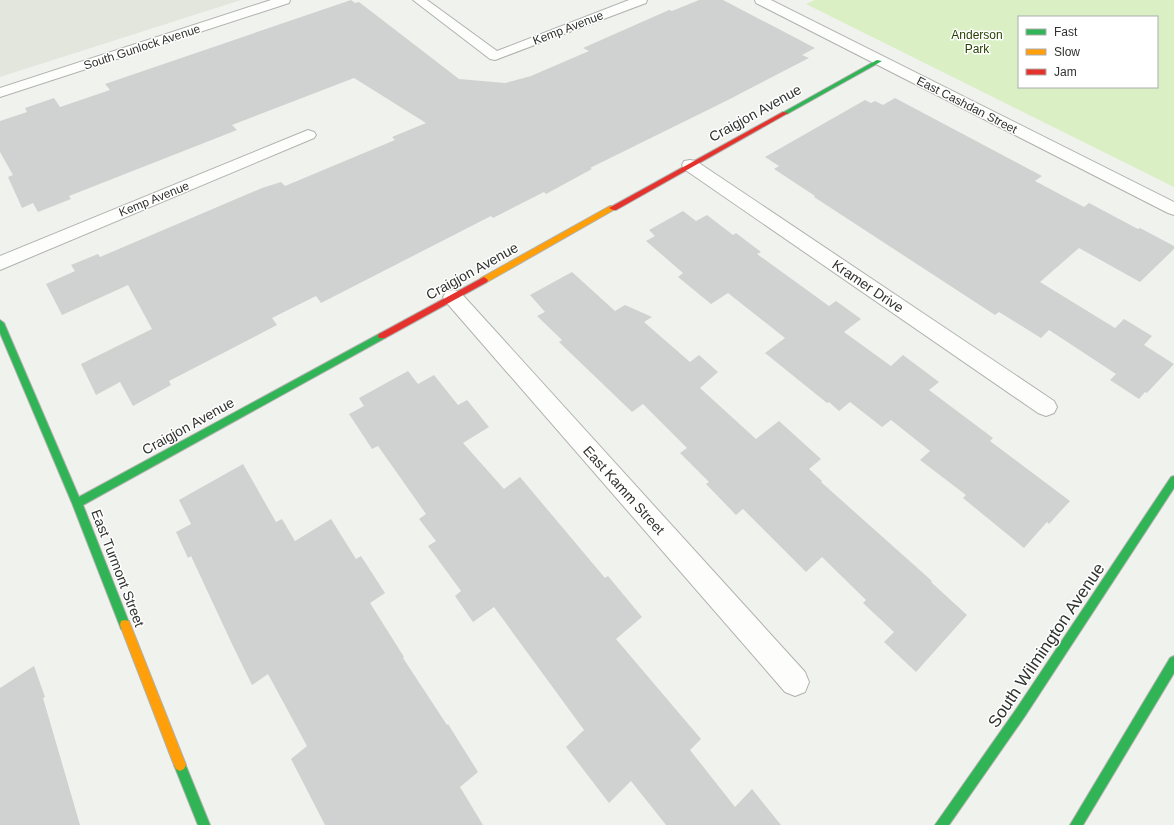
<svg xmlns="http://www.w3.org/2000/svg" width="1174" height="825" viewBox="0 0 1174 825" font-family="Arial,sans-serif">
	<rect width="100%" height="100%" fill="#f0f2ee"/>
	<!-- built -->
	<polygon fill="#e2e6dd" points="0,0 241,0 0,77"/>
	<!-- green -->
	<path fill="#daefc4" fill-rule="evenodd" d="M815,0H1174V187L806,4ZM1019,17H1157V87H1019Z"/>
	<!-- building -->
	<g fill="#d0d2d1">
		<polygon points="351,0 355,3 359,2 459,79 505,83 531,76 589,51 583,48 669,10 672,11 699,0 723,0 815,48 802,55 809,58 728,100 590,168 592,169 546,194 544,192 493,218 491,216 321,303 316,296 272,318 277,325 169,381 171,385 133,406 120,382 96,395 81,364 152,329 128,285 62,315 46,284 75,271 71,265 98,254 100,257 262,188 281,182 285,186 395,140 392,137 426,123 354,78 232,125 237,130 69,196 71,199 38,212 33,203 22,208 8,177 13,175 0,152 0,121 27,112 25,108 54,98 60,107 110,90 105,84"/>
		<polygon points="895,98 1042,176 1035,181 1084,207 1089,203 1138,229 1140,228 1174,246 1174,249 1140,282 1079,248 1040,282 1115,328 1124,319 1152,336 1144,345 1174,364 1147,393 1145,392 1139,399 1110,380 1116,374 1049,330 1041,338 999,312 995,315 814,197 815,196 774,169 779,166 765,157 865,100 871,103 875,101 883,105"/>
		<polygon points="683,211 696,221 707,215 733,235 736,233 761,252 757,254 829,306 836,301 861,319 844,332 891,366 903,355 939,382 929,390 993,438 990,441 1070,501 1049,524 1047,522 1024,548 963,498 966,495 920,460 930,451 891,420 882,427 850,402 839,411 829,402 827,403 765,353 785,338 728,293 711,304 678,277 683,273 646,241 655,236 649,230"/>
		<polygon points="572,272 615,311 625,305 652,317 644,322 690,362 699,355 718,372 700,388 756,439 779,421 821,459 809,469 822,481 821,482 932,581 931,582 967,615 916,672 884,642 894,632 863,603 866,600 822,557 806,572 743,509 736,515 706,484 709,482 680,453 687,448 643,404 632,412 559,342 562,340 537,316 545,312 530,295"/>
		<polygon points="408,371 418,384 434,375 458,405 467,400 489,427 463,443 504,489 520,477 605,578 608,576 642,617 616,639 701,739 690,750 735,807 752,789 781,825 666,825 631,781 609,803 566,747 584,730 494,607 473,622 455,596 461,591 428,546 436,541 419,519 426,514 378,446 372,449 349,414 364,406 359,398"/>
		<polygon points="243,464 276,522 282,519 295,541 331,519 356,559 361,556 385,593 370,603 404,657 403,658 447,725 448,724 478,772 460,787 483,825 325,825 291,759 307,746 268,674 252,685 232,644 191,556 188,558 176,532 191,524 179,500"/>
		<polygon points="34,666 45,697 43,698 80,825 0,825 0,688"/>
	</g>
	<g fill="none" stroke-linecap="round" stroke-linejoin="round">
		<!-- street casing -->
		<g stroke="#b0b2ae" stroke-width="2">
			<g id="street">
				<polygon points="271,0 290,0 289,3 0,97 0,88"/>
				<polygon points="413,0 427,0 497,51 629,0 647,0 646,3 495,60 490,59"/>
				<polygon points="755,0 771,0 1174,202 1174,215 1168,213 756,3"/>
				<polygon points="308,130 314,132 316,135 314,138 0,270 0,256"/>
				<polygon points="690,160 696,161 1054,401 1057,407 1054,413 1046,416 1038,413 684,169 682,165 684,161"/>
				<polygon points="453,290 460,292 805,672 809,682 805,692 795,696 785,692 446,302 443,297 446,292"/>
			</g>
		</g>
		<!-- fast casing -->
		<g stroke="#b0b2ae" stroke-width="2">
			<g id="fast">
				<polygon points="877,60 882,61 787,114 782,113"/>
				<polygon points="0,320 4,323 79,497 379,334 382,333 386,336 385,338 83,505 130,625 129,629 125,630 121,629 72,503 0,333"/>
				<polygon points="1174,476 1174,488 1025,716 949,825 935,825 1017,708 1171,477"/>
				<polygon points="1174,656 1174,673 1083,825 1070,825 1170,658"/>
				<polygon points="180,759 184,761 210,825 198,825 174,765 176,761"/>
			</g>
		</g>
		<!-- slow casing -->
		<g stroke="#b0b2ae" stroke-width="2">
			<g id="slow">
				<polygon points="610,206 613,206 617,208 487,282 481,282 480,280 481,278"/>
				<polygon points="125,620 129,621 186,765 184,769 180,771 176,769 174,765 120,625 121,621"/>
			</g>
		</g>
		<!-- jam casing -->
		<g stroke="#b0b2ae" stroke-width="2">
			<g id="jam">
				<polygon points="783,112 788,113 616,210 613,210 609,208"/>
				<polygon points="484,277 488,280 487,282 385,338 379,338 378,336 379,334"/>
			</g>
		</g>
		<!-- street -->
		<use href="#street" fill="#fdfdfc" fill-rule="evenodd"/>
		<!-- fast -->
		<use href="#fast" fill="#30b455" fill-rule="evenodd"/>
		<!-- slow -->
		<use href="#slow" fill="#ff9f0a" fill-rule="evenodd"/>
		<!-- jam -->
		<use href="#jam" fill="#e5322d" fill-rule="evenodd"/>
	</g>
	<g text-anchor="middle" stroke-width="3" stroke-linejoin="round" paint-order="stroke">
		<!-- far-street labels -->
		<g font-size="12" fill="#30322f" stroke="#fff">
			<text transform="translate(568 28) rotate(-21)" y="4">Kemp Avenue</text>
			<text transform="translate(142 47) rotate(-18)" y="4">South Gunlock Avenue</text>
			<text transform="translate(967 105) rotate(27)" y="4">East Cashdan Street</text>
			<text transform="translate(154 199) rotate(-22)" y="4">Kemp Avenue</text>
		</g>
		<!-- far-park labels -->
		<g font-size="12" fill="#2a4102" stroke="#fff">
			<text x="977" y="39">Anderson<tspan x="977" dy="14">Park</tspan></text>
		</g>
		<!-- street labels -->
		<g font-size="14" fill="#30322f" stroke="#fff">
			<text transform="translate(755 113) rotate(-29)" y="5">Craigjon Avenue</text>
			<text transform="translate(472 271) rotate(-29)" y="5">Craigjon Avenue</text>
			<text transform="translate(868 286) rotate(34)" y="5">Kramer Drive</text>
			<text transform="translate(188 426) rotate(-29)" y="5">Craigjon Avenue</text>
			<text transform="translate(624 490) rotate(48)" y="5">East Kamm Street</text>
			<text transform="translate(118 568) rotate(69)" y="5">East Turmont Street</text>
		</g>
		<!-- near-street labels -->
		<g font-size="17" fill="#30322f" stroke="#fff">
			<text transform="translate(1046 645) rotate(-56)" y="6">South Wilmington Avenue</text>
		</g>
	</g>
	<!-- legend -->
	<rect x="1018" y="16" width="140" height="72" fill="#ffffff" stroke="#acadac"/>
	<rect x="1026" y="29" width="20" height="6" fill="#30b455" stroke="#acadac"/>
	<text x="1054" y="36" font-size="12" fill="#30322f">Fast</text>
	<rect x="1026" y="49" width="20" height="6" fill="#ff9f0a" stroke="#acadac"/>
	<text x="1054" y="56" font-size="12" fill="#30322f">Slow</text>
	<rect x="1026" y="69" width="20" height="6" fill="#e5322d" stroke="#acadac"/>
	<text x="1054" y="76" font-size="12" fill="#30322f">Jam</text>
</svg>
